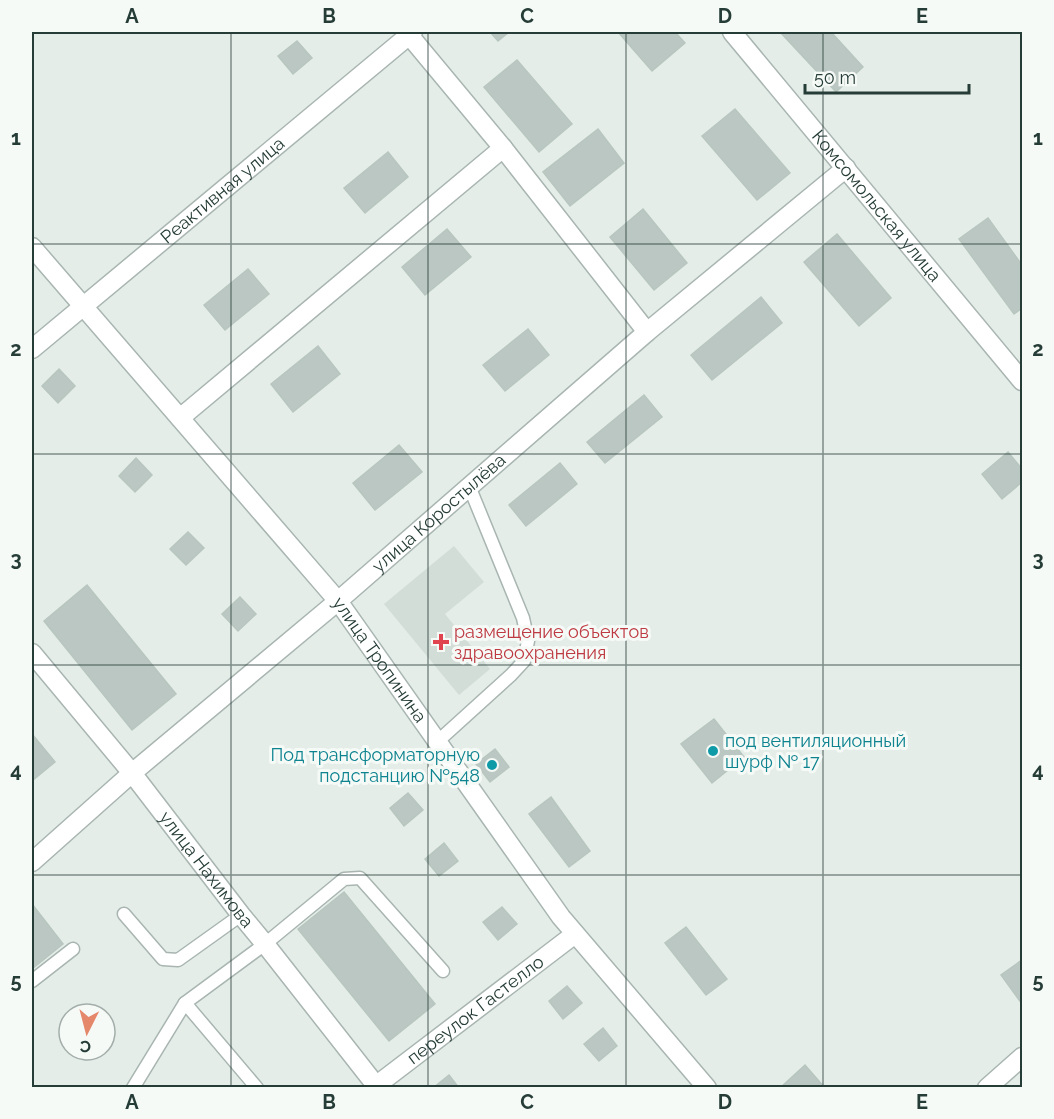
<svg xmlns="http://www.w3.org/2000/svg" width="1054" height="1119" viewBox="0 0 1054 1119" font-family="Raleway,sans-serif">
	<rect width="100%" height="100%" fill="#e5ede9"/>
	<!-- built -->
	<polygon fill="#d3ddd8" points="454,546 484,582 445,614 490,669 459,695 384,604"/>
	<!-- building -->
	<g fill="#bbc7c2" stroke="#b8c6c0" stroke-width="1.5">
		<polygon points="490,32 509,32 498,41"/>
		<polygon points="618,32 675,32 685,43 652,71"/>
		<polygon points="780,32 831,32 863,67 836,92"/>
		<polygon points="297,41 312,58 293,74 278,56"/>
		<polygon points="517,60 572,124 539,152 484,87"/>
		<polygon points="735,109 790,173 757,200 702,136"/>
		<polygon points="598,129 624,163 570,206 543,172"/>
		<polygon points="388,152 408,177 365,213 344,188"/>
		<polygon points="643,209 687,263 654,290 610,237"/>
		<polygon points="988,218 1022,265 1022,308 1014,314 959,239"/>
		<polygon points="447,229 471,257 425,295 402,267"/>
		<polygon points="837,234 891,298 859,326 804,262"/>
		<polygon points="248,269 269,294 225,330 204,305"/>
		<polygon points="761,297 782,323 712,380 691,355"/>
		<polygon points="528,329 549,355 505,391 483,365"/>
		<polygon points="318,346 340,374 293,412 271,384"/>
		<polygon points="59,369 75,386 58,403 42,386"/>
		<polygon points="644,395 662,417 605,463 587,442"/>
		<polygon points="399,445 422,472 375,510 353,483"/>
		<polygon points="1008,452 1022,469 1022,482 1002,499 982,474"/>
		<polygon points="136,458 152,475 135,492 119,476"/>
		<polygon points="560,463 577,484 526,526 509,505"/>
		<polygon points="188,532 204,548 186,565 170,549"/>
		<polygon points="87,585 176,694 132,730 44,621"/>
		<polygon points="240,597 256,614 238,631 222,614"/>
		<polygon points="714,719 744,757 712,783 681,744"/>
		<polygon points="32,734 55,762 32,781"/>
		<polygon points="495,749 509,767 490,782 476,764"/>
		<polygon points="408,793 423,810 404,826 390,808"/>
		<polygon points="551,797 590,851 569,867 529,814"/>
		<polygon points="444,843 458,861 439,876 425,859"/>
		<polygon points="344,892 435,1004 389,1041 298,929"/>
		<polygon points="32,904 63,944 32,969"/>
		<polygon points="502,907 517,924 498,940 483,922"/>
		<polygon points="686,927 727,979 706,995 665,943"/>
		<polygon points="1022,960 1022,1004 1001,975"/>
		<polygon points="567,986 582,1003 563,1019 549,1001"/>
		<polygon points="603,1028 617,1046 599,1061 584,1044"/>
		<polygon points="805,1065 825,1088 780,1088"/>
		<polygon points="449,1075 459,1088 433,1088"/>
	</g>
	<g fill="none" stroke-linecap="round" stroke-linejoin="round">
		<!-- lane casing -->
		<g stroke="#a8b5b0" stroke-width="15">
			<g id="lane">
				<polyline points="437,742 511,675 524,661 528,641 523,618 469,486"/>
				<polyline points="124,914 163,959 178,960 241,915"/>
				<polyline points="32,981 73,949"/>
				<polyline points="133,1088 185,1003"/>
				<polyline points="257,1088 185,1003 265,944 344,879 360,878 443,971"/>
			</g>
		</g>
		<!-- street casing -->
		<g stroke="#a8b5b0" stroke-width="21">
			<g id="street">
				<path id="s1" d="M732,32L1022,381"/>
				<polyline points="409,35 503,148 647,332"/>
				<path id="s2" d="M32,247L338,601L561,917L707,1088"/>
				<path id="s3" d="M32,349L413,32"/>
				<polyline points="180,418 503,148"/>
				<path id="s4" d="M32,653L132,773L241,915L265,944L378,1088"/>
				<path id="s5" d="M32,862L132,773L338,601L647,332L846,168"/>
				<path id="s6" d="M373,1088L575,934"/>
				<polyline points="987,1088 1022,1057"/>
			</g>
		</g>
		<!-- lane -->
		<use href="#lane" stroke="#fff" stroke-width="12"/>
		<!-- street -->
		<use href="#street" stroke="#fff" stroke-width="18"/>
	</g>
	<!-- grid -->
	<path fill="none" stroke="#263d37" stroke-width="1.5" stroke-opacity="0.55" d="M231,32V1088M428,32V1088M626,32V1088M823,32V1088M32,244H1022M32,454H1022M32,665H1022M32,875H1022"/>
	<!-- markers -->
	<path fill="#e0444e" stroke="#f6faf7" stroke-width="2" d="M438 633h6v6h6v6h-6v6h-6v-6h-6v-6h6z"/>
	<g fill="#0f9aa8" stroke="#f6faf7" stroke-width="2">
		<circle cx="713" cy="751" r="6"/>
		<circle cx="492" cy="765" r="6"/>
	</g>
	<g text-anchor="middle" stroke-width="6" stroke-linejoin="round" paint-order="stroke">
		<!-- street labels -->
		<g font-size="18" fill="#263d37" stroke="#f6faf7">
			<text dy="6" stroke="none"><textPath href="#s3" startOffset="248">Реактивная улица</textPath></text>
			<text dy="6" stroke="none"><textPath href="#s1" startOffset="226">Комсомольская улица</textPath></text>
			<text dy="6" stroke="none"><textPath href="#s5" startOffset="536">улица Коростылёва</textPath></text>
			<text dy="6" stroke="none"><textPath href="#s2" startOffset="540">улица Тропинина</textPath></text>
			<text dy="6" stroke="none"><textPath href="#s4" startOffset="278">улица Нахимова</textPath></text>
			<text dy="6" stroke="none"><textPath href="#s6" startOffset="129">переулок Гастелло</textPath></text>
		</g>
		<!-- health labels -->
		<g font-size="18" fill="#be3a42" stroke="#f6faf7" text-anchor="start">
			<text x="454" y="638">размещение объектов<tspan x="454" dy="21">здравоохранения</tspan></text>
		</g>
		<!-- culture labels -->
		<g font-size="18" fill="#0d838f" stroke="#f6faf7" text-anchor="start">
			<text x="725" y="747">под вентиляционный<tspan x="725" dy="21">шурф № 17</tspan></text>
			<text x="480" y="761" text-anchor="end">Под трансформаторную<tspan x="480" dy="21">подстанцию №548</tspan></text>
		</g>
	</g>
	<!-- border -->
	<rect width="1054" height="1119" fill="none" stroke="#f6faf7" stroke-width="66"/>
	<!-- north arrow -->
	<g transform="translate(87 1032) rotate(186)"><circle r="28" fill="#f6faf7" stroke="#a3aeaa" stroke-width="1.5"/>
	<path d="M0-4.5L10 22L0 15L-10 22Z" fill="#e5876b"/>
	<text y="-9" font-size="16" font-weight="bold" text-anchor="middle" fill="#263d37">С</text>
	</g>
	<!-- scale -->
	<path d="M805 84v9h164v-9" fill="none" stroke="#263d37" stroke-width="3"/>
	<text x="814" y="84" font-size="18" fill="#263d37" stroke="#f6faf7" stroke-width="4.5" paint-order="stroke">50 m</text>
	<rect x="33" y="33" width="988" height="1053" fill="none" stroke="#263d37" stroke-width="2"/>
	<g font-size="20" text-anchor="middle" font-weight="bold" fill="#263d37">
		<text x="132" y="23">A</text>
		<text x="329" y="23">B</text>
		<text x="527" y="23">C</text>
		<text x="725" y="23">D</text>
		<text x="922" y="23">E</text>
		<text x="16" y="145">1</text>
		<text x="1038" y="145">1</text>
		<text x="16" y="356">2</text>
		<text x="1038" y="356">2</text>
		<text x="16" y="566">3</text>
		<text x="1038" y="566">3</text>
		<text x="16" y="777">4</text>
		<text x="1038" y="777">4</text>
		<text x="16" y="988">5</text>
		<text x="1038" y="988">5</text>
		<text x="132" y="1109">A</text>
		<text x="329" y="1109">B</text>
		<text x="527" y="1109">C</text>
		<text x="725" y="1109">D</text>
		<text x="922" y="1109">E</text>
	</g>
</svg>
